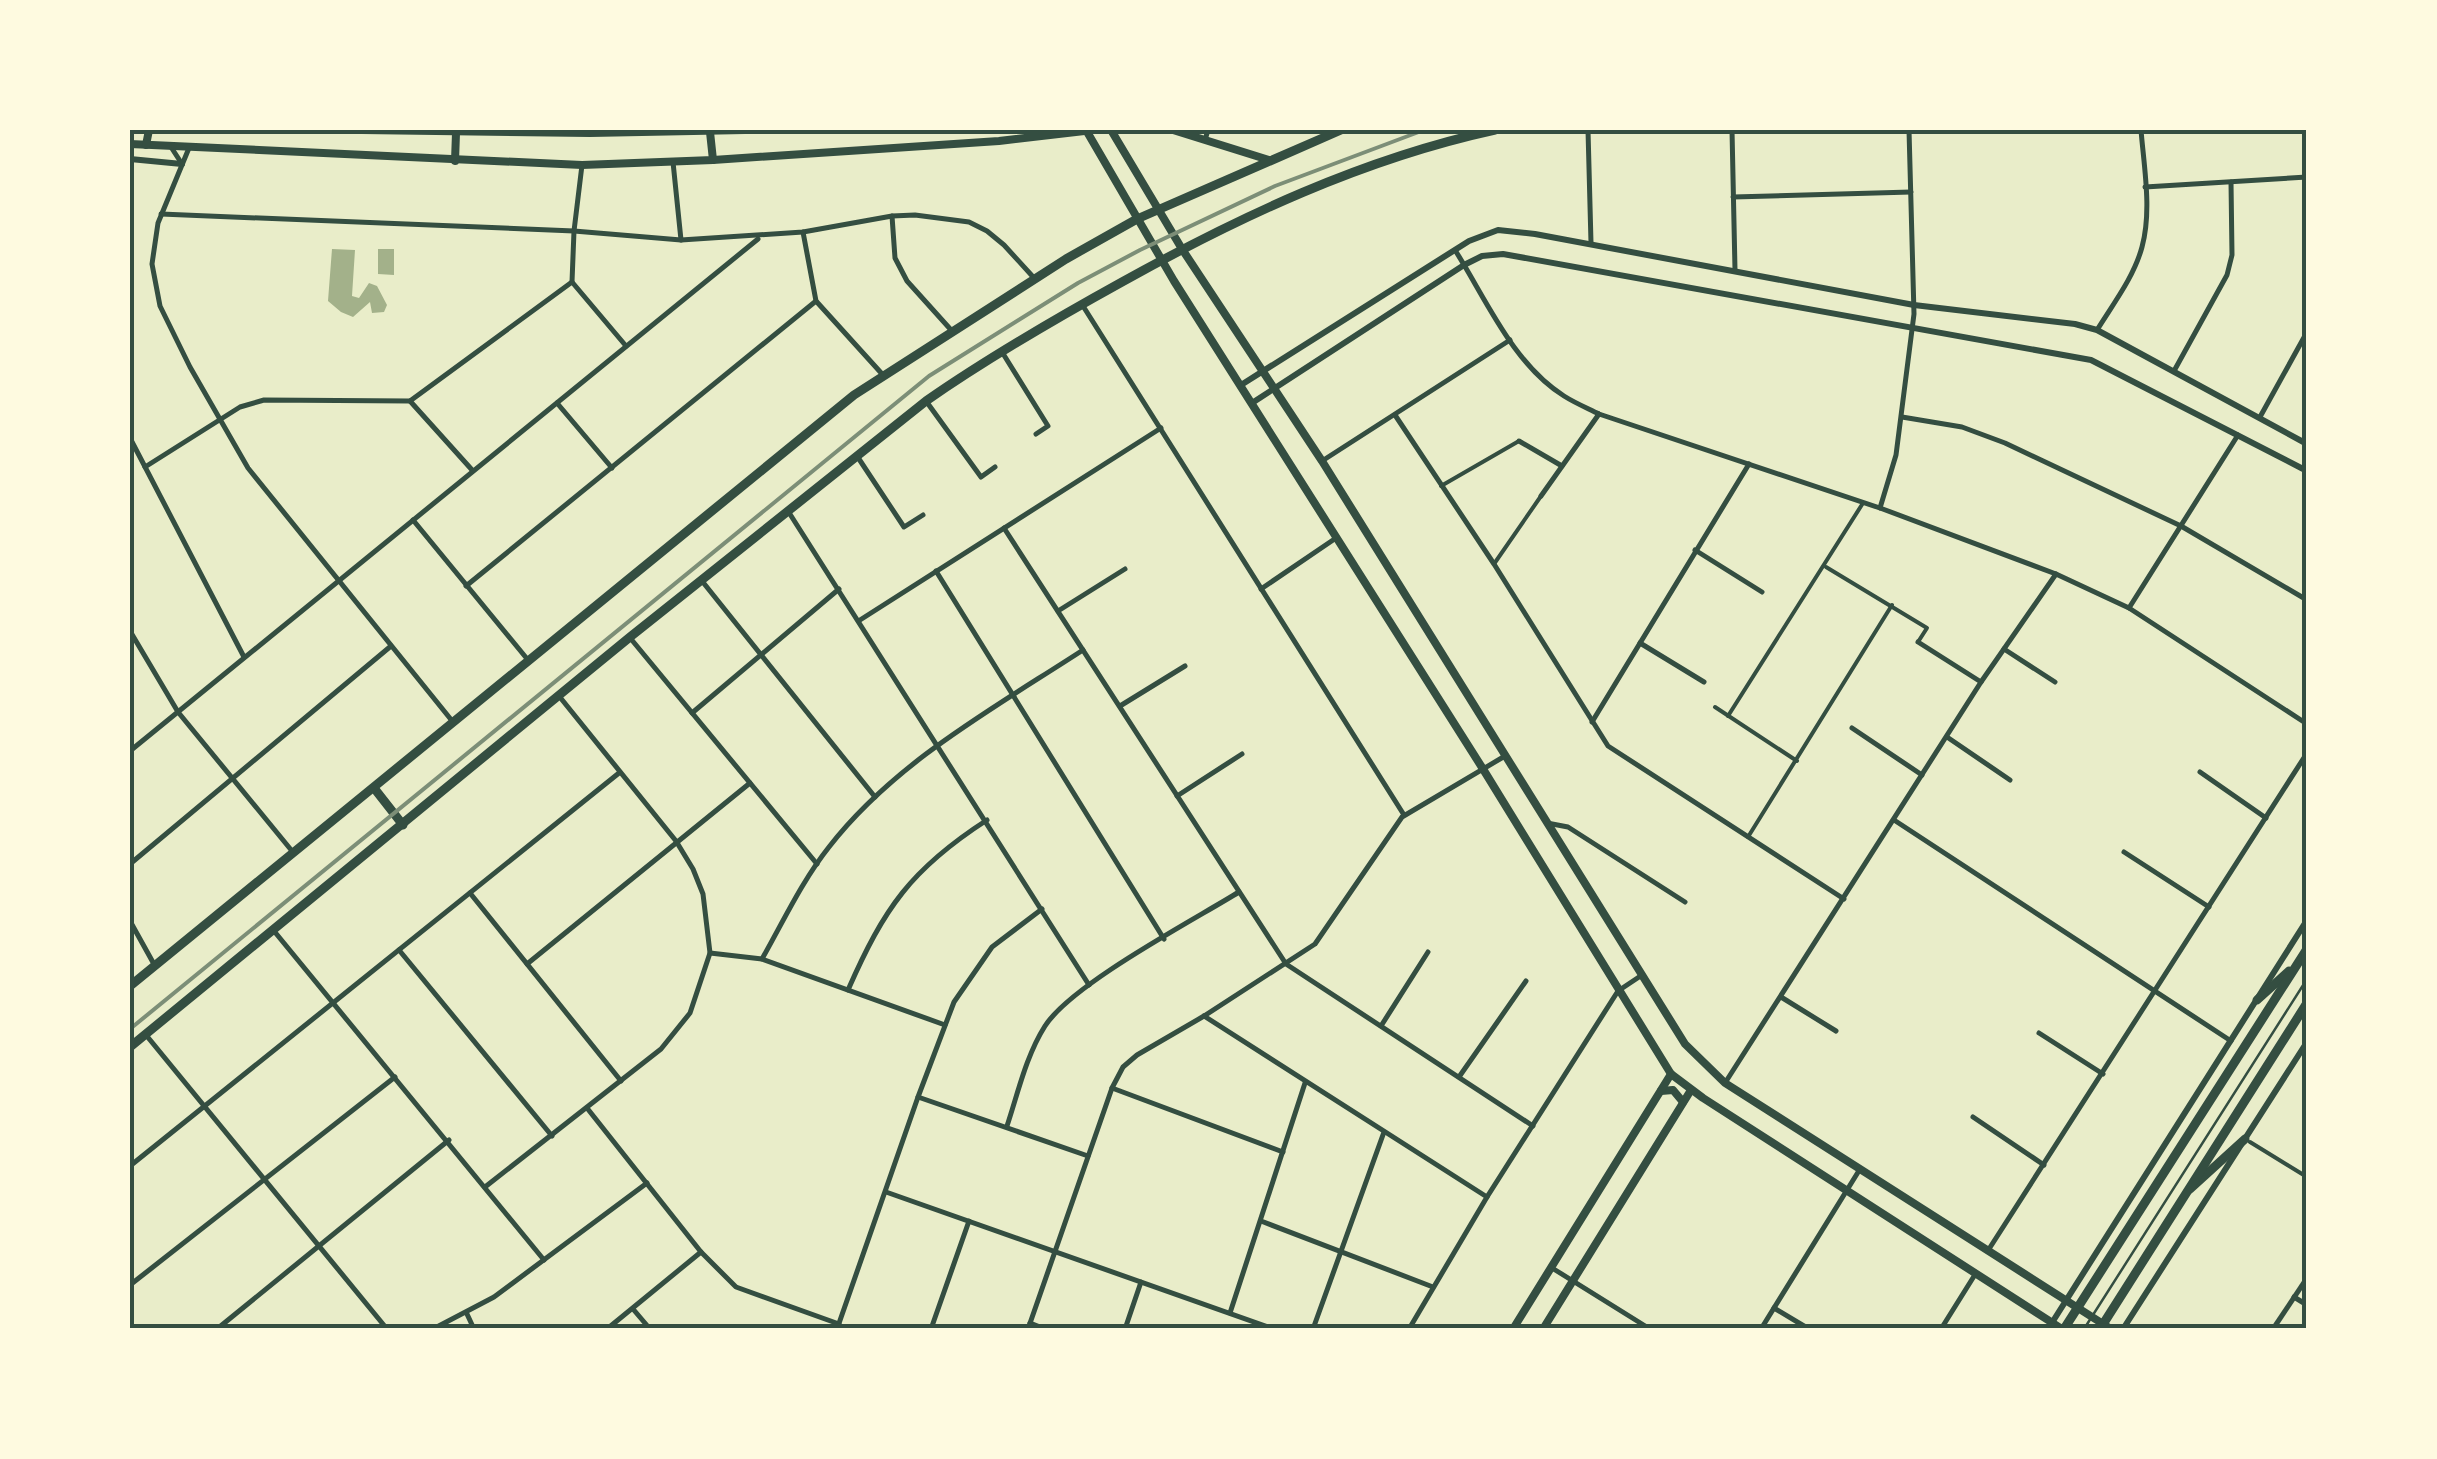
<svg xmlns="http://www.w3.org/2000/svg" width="2437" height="1459" viewBox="0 0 2437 1459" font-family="'Work Sans',sans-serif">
	<rect width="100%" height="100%" fill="#e9edc9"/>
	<!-- water -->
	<g fill="#a3b18a">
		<polygon points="332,249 355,250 352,296 359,298 369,283 377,286 387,305 384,312 372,313 370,302 353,317 341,312 328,301"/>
		<polygon points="378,249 394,249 394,275 378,274"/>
	</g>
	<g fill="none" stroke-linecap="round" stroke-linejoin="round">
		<!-- service -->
		<polyline stroke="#344e41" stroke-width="2.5" points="2084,1329 2307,979"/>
		<!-- pedestrian -->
		<g stroke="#344e41" stroke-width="4">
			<polyline points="1441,486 1519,441"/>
			<polyline points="1494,564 1541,496"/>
			<polyline points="1826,567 1927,628 1918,642"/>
			<polyline points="1715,707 1797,761"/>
			<polyline points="1728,716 1863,503"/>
			<polyline points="1748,837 1892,605"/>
			<polyline points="2250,1142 2307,1177"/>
		</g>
		<!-- minor -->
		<g stroke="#344e41" stroke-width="5">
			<polyline points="1588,130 1591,243"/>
			<polyline points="1732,130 1735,270"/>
			<polyline points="1205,140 1208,130"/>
			<polyline points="171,147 182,164"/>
			<polyline points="189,148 158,223 152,264 160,306 190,367 248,468 453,722"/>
			<polyline points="673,162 681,240"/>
			<polyline points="582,165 574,231 572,282 626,346"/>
			<polyline points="2145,187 2307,177"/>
			<polyline points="1733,197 1911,192"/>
			<polyline points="161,214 574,231 681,240 803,232 892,216 915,215 969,222 987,231 1004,245 1035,279"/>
			<polyline points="892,216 895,258 907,281 952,331"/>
			<polyline points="803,232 816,301 883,375"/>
			<path d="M1455,250C1486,299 1513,364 1564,396C1575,403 1587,408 1599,414L1880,508L2056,574L2129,608L2307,724"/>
			<polyline points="1083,306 1404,815"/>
			<path d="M2097,330C2113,304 2134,277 2142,247C2152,211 2144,167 2141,130"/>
			<polyline points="1002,352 1048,426 1036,434"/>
			<polyline points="2174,371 2227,275 2232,255 2231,182"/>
			<polyline points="410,401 473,471"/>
			<polyline points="926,401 981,477 995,467"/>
			<polyline points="557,403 612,468"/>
			<polyline points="1395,415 1494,564 1608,746 1844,899"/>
			<polyline points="1902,417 1962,427 2005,443 2181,526 2307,600"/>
			<polyline points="2260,417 2307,332"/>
			<polyline points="130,438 244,657"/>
			<polyline points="1519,441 1562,466"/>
			<polyline points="857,456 904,527 923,515"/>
			<polyline points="1322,461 1510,340"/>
			<polyline points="145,467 240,407 264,400 410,401 572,282"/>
			<polyline points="1541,496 1599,414"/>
			<polyline points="1880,508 1896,455 1914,314 1909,130"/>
			<polyline points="788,511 1089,985"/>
			<polyline points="413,520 528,660"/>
			<polyline points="1004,528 1286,964 1533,1126"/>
			<polyline points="1695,550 1762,592"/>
			<polyline points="936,571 1164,939"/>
			<polyline points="702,581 875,797"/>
			<polyline points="466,586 816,301"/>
			<polyline points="1261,589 1336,538"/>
			<polyline points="2129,608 2238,435"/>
			<polyline points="1058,611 1125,569"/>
			<polyline points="860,620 1161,428"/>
			<polyline points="130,631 178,712 292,851"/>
			<polyline points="631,639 817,864"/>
			<polyline points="1918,642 1981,682"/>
			<polyline points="1640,643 1704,682"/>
			<polyline points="2004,649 2055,682"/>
			<polyline points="1120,706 1185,666"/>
			<polyline points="692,713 839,589"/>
			<polyline points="1592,722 1749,464"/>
			<polyline points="1852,728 1922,775"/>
			<polyline points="1947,737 2010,780"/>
			<polyline points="130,751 758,239"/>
			<polyline points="2200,772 2266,818"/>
			<polyline points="1177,796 1242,754"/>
			<polyline points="1894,820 2231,1041"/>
			<polyline points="1547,823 1568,827 1685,902"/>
			<polyline points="2124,852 2209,907"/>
			<polyline points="130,864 391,646"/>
			<polyline points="470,893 621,1081"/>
			<polyline points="130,921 155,966"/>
			<polyline points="274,931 544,1260"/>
			<polyline points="399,950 552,1136"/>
			<polyline points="710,953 762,959 945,1025"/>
			<path d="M762,959C783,922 802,881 829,847C895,762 994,708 1083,650"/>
			<polyline points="527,964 750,783"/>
			<path d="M848,990C884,908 911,869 987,820"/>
			<polyline points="1781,997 1836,1031"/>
			<polyline points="1204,1016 1487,1197"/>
			<polyline points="1381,1026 1428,952"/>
			<polyline points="2039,1033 2103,1074"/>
			<polyline points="146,1035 387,1329"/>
			<polyline points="1459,1077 1526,981"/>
			<polyline points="1725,1083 1981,682 2056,574"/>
			<polyline points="1112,1088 1283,1152"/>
			<polyline points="918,1097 1088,1156"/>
			<polyline points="587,1108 701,1252 736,1287 839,1324"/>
			<polyline points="1973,1117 2044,1165"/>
			<path d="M1007,1126C1018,1093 1026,1056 1045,1026C1072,984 1192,921 1239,892"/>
			<polyline points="130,1166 619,773"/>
			<polyline points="485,1187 661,1049 690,1013 710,953 703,894 693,869 676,841 559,696"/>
			<polyline points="886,1192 1274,1329"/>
			<polyline points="1261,1221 1433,1287"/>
			<polyline points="1989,1249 2307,753"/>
			<polyline points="1552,1268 1650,1329"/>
			<polyline points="130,1285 395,1077"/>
			<polyline points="2294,1297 2307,1305"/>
			<polyline points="1774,1308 1809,1329"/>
			<polyline points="633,1309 650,1329"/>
			<polyline points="1230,1313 1305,1083"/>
			<polyline points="467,1314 474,1329"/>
			<polyline points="1030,1323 1045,1329"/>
			<polyline points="217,1329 449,1140"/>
			<polyline points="433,1329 494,1297 647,1183"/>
			<polyline points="607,1329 701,1252"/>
			<polyline points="837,1329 918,1097 954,1002 992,947 1042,909"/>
			<polyline points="931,1329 969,1221"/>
			<polyline points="1028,1329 1112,1088 1123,1067 1137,1055 1204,1016 1315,944 1402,817 1505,756"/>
			<polyline points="1125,1329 1141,1282"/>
			<polyline points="1313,1329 1384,1132"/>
			<polyline points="1409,1329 1487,1197 1618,991 1642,975"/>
			<polyline points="1761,1329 1860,1169"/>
			<polyline points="1941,1329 1976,1273"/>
			<polyline points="2273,1329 2307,1278"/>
		</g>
		<!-- tertiary -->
		<g stroke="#344e41" stroke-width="6">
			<polyline points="130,159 182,164"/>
			<polyline points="1241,385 1469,241 1498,230 1535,234 1914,305 2075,324 2097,330 2307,444"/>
			<polyline points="1252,403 1464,265 1482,256 1503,254 2091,360 2307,471"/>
			<polyline points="2048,1329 2307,920"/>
			<polyline points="2123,1329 2307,1042"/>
		</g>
		<!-- secondary -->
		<g stroke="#344e41" stroke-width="8">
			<polyline points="362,130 590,133 745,130"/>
			<polyline points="1086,130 1174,281 1483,769 1671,1074 1703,1098 2062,1329"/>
			<polyline points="1111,130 1182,249 1322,461 1685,1044 1725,1083 2111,1329"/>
			<polyline points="1173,130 1269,160"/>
			<polyline points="710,132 713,160"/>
			<polyline points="130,144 582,165 713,160 999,141 1093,130"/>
			<polyline points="146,145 149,130"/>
			<polyline points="455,161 456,133"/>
			<polyline points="1661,1091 1673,1090 1683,1102"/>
			<polyline points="1513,1329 1671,1074"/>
			<polyline points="1543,1329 1691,1090"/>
		</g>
		<!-- primary -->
		<g stroke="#344e41" stroke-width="9">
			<polyline points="374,788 403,825"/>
			<polyline points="130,986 854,395 1066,259 1137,219 1341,130"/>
			<polyline points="2257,1000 2289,971"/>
			<path d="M130,1047L630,637L926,401C989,357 1055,319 1122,282C1239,217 1362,159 1495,130"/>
			<polyline points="2190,1189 2245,1139"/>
			<polyline points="2064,1329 2307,949"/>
			<polyline points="2100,1329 2307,1003"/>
		</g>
		<!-- rail -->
		<polyline stroke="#7c8e77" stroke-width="4" points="130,1029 929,376 1078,283 1140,250 1275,186 1424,130"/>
	</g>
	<!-- border -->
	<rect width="2437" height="1459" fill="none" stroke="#fefae0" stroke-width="265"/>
	<rect x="132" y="132" width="2172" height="1194" fill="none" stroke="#344e41" stroke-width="4"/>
</svg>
